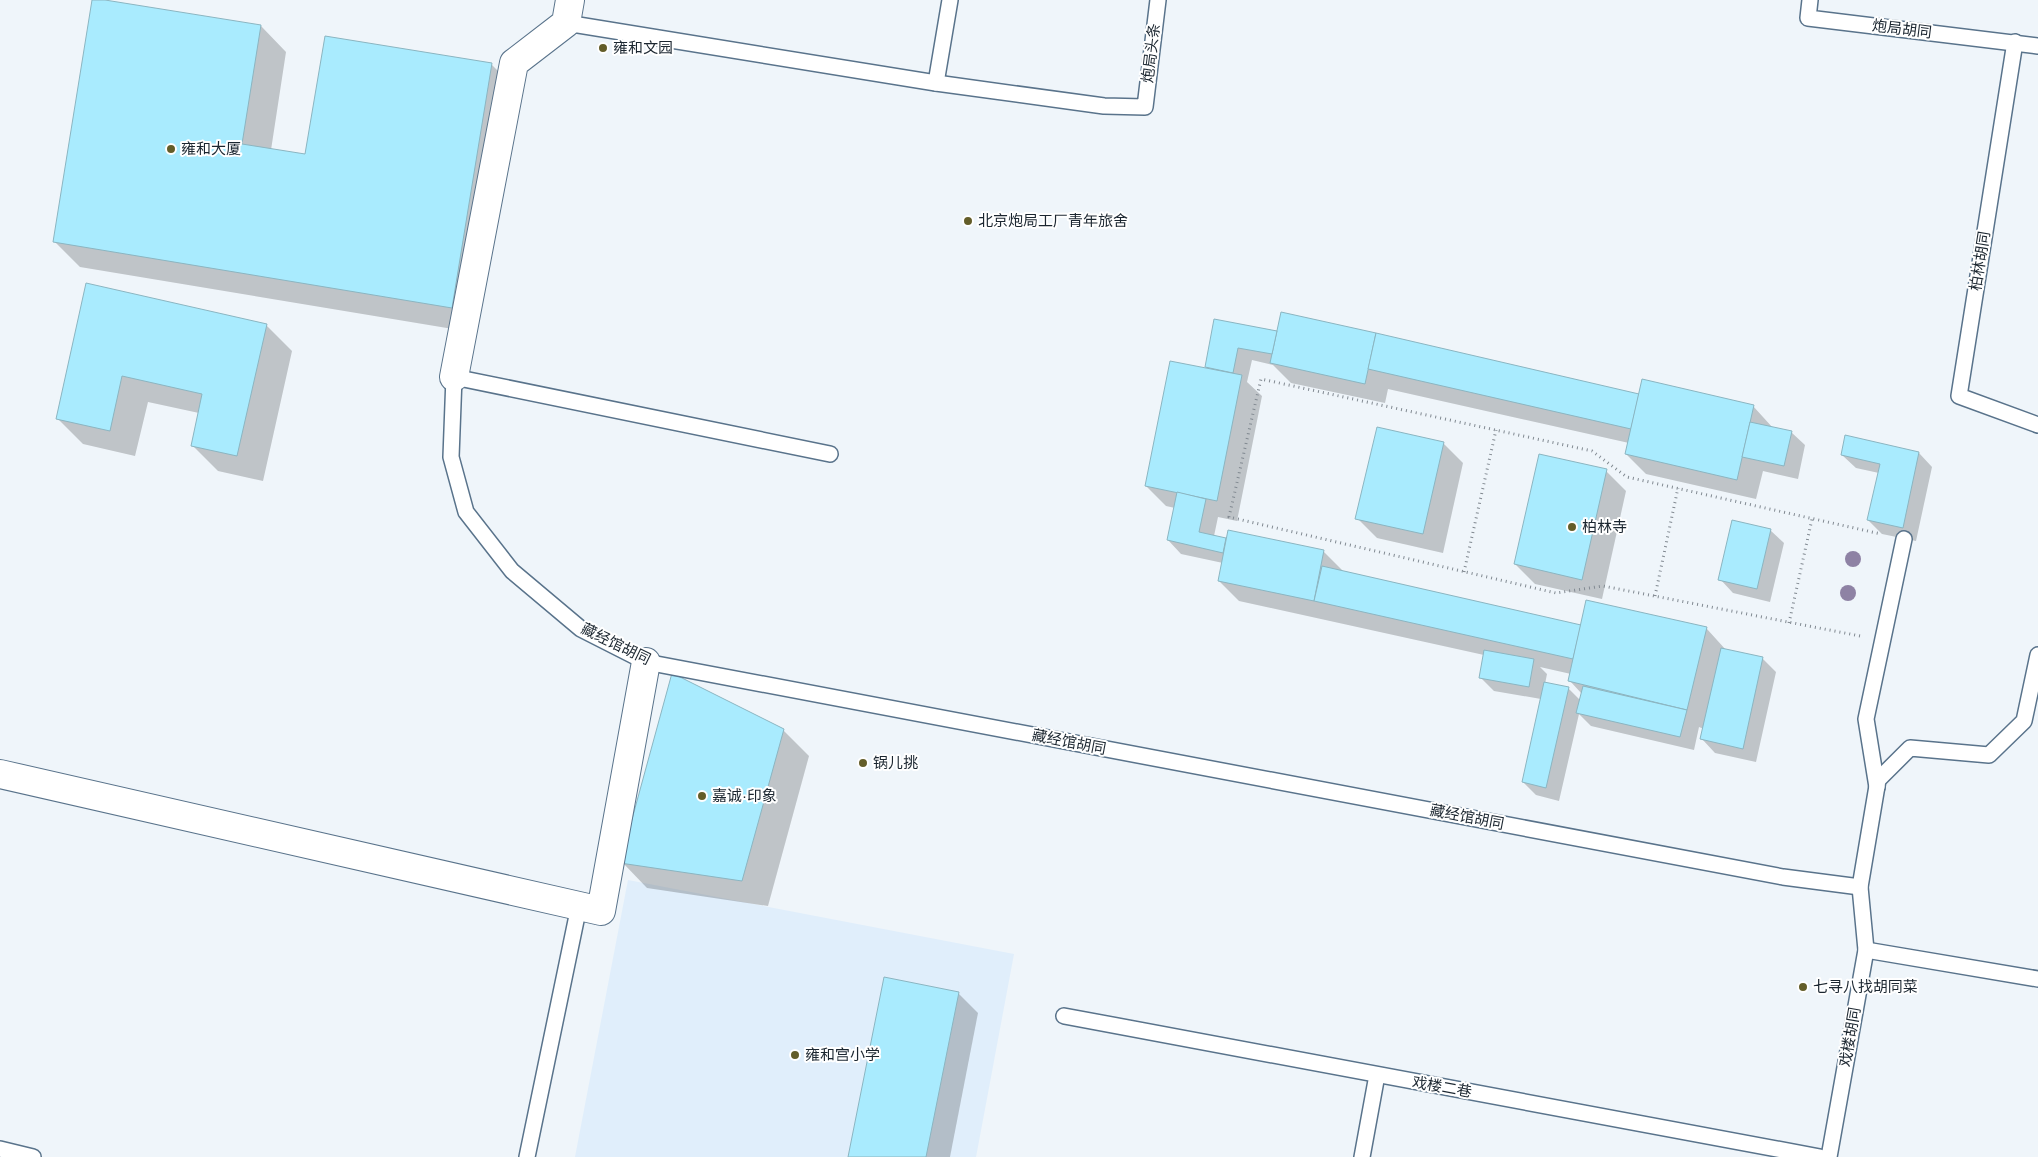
<svg xmlns="http://www.w3.org/2000/svg" width="2038" height="1157" viewBox="0 0 2038 1157" font-family="Arial,'Noto Sans SC',sans-serif">
	<rect width="100%" height="100%" fill="#eff5fa"/>
	<!-- built -->
	<polygon fill="#e0eefb" points="628,880 1014,954 976,1157 575,1157"/>
	<!-- shadow -->
	<g fill="#0003" fill-rule="evenodd">
		<polygon points="94,0 261,26 286,52 271,150 306,155 491,64 517,90 477,333 80,267 54,241"/>
		<polygon points="87,285 266,325 292,351 263,481 218,471 192,445 199,413 148,402 135,456 83,444 57,418"/>
		<path d="M1215,320L1640,395L1753,406L1773,428L1791,432L1805,445L1798,479L1763,471L1756,499L1646,474L1626,454L1629,443L1388,389L1385,403L1291,383L1273,365L1252,360L1247,382L1262,396L1237,521L1218,517L1214,536L1227,540L1323,551L1343,571L1582,626L1587,602L1707,629L1726,650L1762,658L1776,672L1756,762L1715,753L1702,739L1704,729L1699,727L1694,750L1591,726L1579,714L1559,801L1536,795L1523,782L1541,699L1494,691L1480,677L1484,655L1239,601L1219,581L1223,563L1181,554L1168,540L1175,508L1166,506L1146,486L1209,370L1206,367ZM1540,667L1571,674L1570,681L1582,694L1581,701L1568,688L1545,684L1547,674Z"/>
		<polygon points="1846,437 1919,453 1932,467 1916,541 1882,534 1868,520 1879,473 1856,468 1842,455"/>
		<polygon points="1443,443 1463,463 1443,553 1377,538 1357,518"/>
		<polygon points="1606,471 1626,491 1602,599 1535,584 1515,564"/>
		<polygon points="1770,530 1784,543 1770,602 1733,593 1720,579"/>
		<polygon points="783,730 809,756 768,906 647,888 622,862"/>
		<polygon points="958,993 978,1013 950,1157 850,1157"/>
	</g>
	<!-- building -->
	<g fill="#a9ebfe" stroke="#8bb5c1">
		<polygon points="92,0 105,0 261,25 242,144 305,154 325,36 492,63 452,308 53,242"/>
		<polygon points="86,283 267,324 237,456 191,446 202,394 122,376 110,431 56,419"/>
		<polygon points="1281,312 1376,333 1365,384 1270,363"/>
		<polygon points="1214,319 1277,331 1272,354 1238,348 1233,373 1205,367"/>
		<polygon points="1376,333 1639,394 1631,429 1368,369"/>
		<polygon points="1170,361 1242,375 1217,501 1145,486"/>
		<polygon points="1642,379 1754,405 1737,480 1625,454"/>
		<polygon points="1750,422 1792,431 1784,466 1742,457"/>
		<polygon points="1377,427 1444,442 1423,534 1355,519"/>
		<polygon points="1845,435 1919,452 1903,528 1867,520 1880,464 1841,455"/>
		<polygon points="1539,454 1607,469 1582,580 1514,564"/>
		<polygon points="1177,492 1206,499 1199,532 1226,538 1223,553 1167,540"/>
		<polygon points="1732,520 1771,529 1757,589 1718,580"/>
		<polygon points="1228,530 1324,550 1314,601 1218,581"/>
		<polygon points="1322,566 1581,625 1573,659 1314,601"/>
		<polygon points="1586,600 1707,627 1687,710 1568,681"/>
		<polygon points="1721,648 1763,657 1743,749 1700,739"/>
		<polygon points="1484,650 1534,659 1529,687 1479,678"/>
		<polygon points="672,673 784,729 742,881 620,863"/>
		<polygon points="1544,682 1569,687 1546,788 1522,782"/>
		<polygon points="1583,686 1687,710 1680,737 1576,713"/>
		<polygon points="884,977 959,992 926,1157 848,1157"/>
	</g>
	<g fill="none" stroke-linecap="round" stroke-linejoin="round">
		<!-- service casing -->
		<g stroke="#59738b" stroke-width="18">
			<g id="service">
				<polyline points="1810,0 1808,18 2038,46"/>
				<polyline points="566,23 936,83 1104,106 1145,107 1158,0"/>
				<polyline points="2015,42 1959,396 2038,425"/>
				<polyline points="936,83 950,0"/>
				<polyline points="830,454 454,377 451,457 466,512 512,571 581,629 646,662 1783,877 1860,887"/>
				<polyline points="1877,787 1866,719 1904,539"/>
				<polyline points="1866,950 2038,979"/>
				<polyline points="1064,1016 1820,1157"/>
				<polyline points="0,1149 33,1157"/>
				<polyline points="527,1157 579,906"/>
				<polyline points="1362,1157 1377,1075"/>
				<polyline points="1829,1157 1866,950 1860,887 1878,780 1910,748 1989,755 2024,721 2038,655"/>
			</g>
		</g>
		<!-- minor casing -->
		<g stroke="#59738b" stroke-width="30">
			<g id="minor">
				<polyline points="454,377 514,63 566,23 570,0"/>
				<polyline points="0,774 601,911 646,662"/>
			</g>
		</g>
		<!-- path -->
		<g stroke="#818991" stroke-width="3" stroke-dasharray="1 4" stroke-linecap="butt">
			<polyline points="1464,572 1496,430"/>
			<polyline points="1655,596 1678,488"/>
			<polyline points="1789,623 1812,519"/>
			<polyline points="1860,636 1603,586 1556,593 1229,517 1261,379 1592,451 1627,477 1881,534"/>
		</g>
		<!-- service -->
		<use href="#service" stroke="#fff" stroke-width="15"/>
		<!-- minor -->
		<use href="#minor" stroke="#fff" stroke-width="28"/>
	</g>
	<!-- trees -->
	<g fill="#8e82a4">
		<circle cx="1853" cy="559" r="8"/>
		<circle cx="1848" cy="593" r="8"/>
	</g>
	<!-- markers -->
	<g fill="#635d29" stroke="#fff" stroke-width="2">
		<circle cx="603" cy="48" r="5"/>
		<circle cx="171" cy="149" r="5"/>
		<circle cx="968" cy="221" r="5"/>
		<circle cx="1572" cy="527" r="5"/>
		<circle cx="863" cy="763" r="5"/>
		<circle cx="702" cy="796" r="5"/>
		<circle cx="1803" cy="987" r="5"/>
		<circle cx="795" cy="1055" r="5"/>
	</g>
	<g text-anchor="middle" stroke-width="4" stroke-linejoin="round" paint-order="stroke">
		<!-- street labels -->
		<g font-size="15" fill="#1b2630" stroke="#fff">
			<text transform="translate(1902 29) rotate(7)" y="5">炮局胡同</text>
			<text transform="translate(1151 53) rotate(-83)" y="5">炮局头条</text>
			<text transform="translate(1980 261) rotate(-81)" y="5">柏林胡同</text>
			<text transform="translate(616 644) rotate(26)" y="5">藏经馆胡同</text>
			<text transform="translate(1069 742) rotate(11)" y="5">藏经馆胡同</text>
			<text transform="translate(1467 817) rotate(11)" y="5">藏经馆胡同</text>
			<text transform="translate(1850 1037) rotate(-80)" y="5">戏楼胡同</text>
			<text transform="translate(1442 1087) rotate(10)" y="5">戏楼二巷</text>
		</g>
		<!-- poi labels -->
		<g font-size="15" fill="#1b2630" stroke="#fff" text-anchor="start">
			<text x="613" y="53">雍和文园</text>
			<text x="181" y="154">雍和大厦</text>
			<text x="978" y="226">北京炮局工厂青年旅舍</text>
			<text x="1582" y="532">柏林寺</text>
			<text x="873" y="768">锅儿挑</text>
			<text x="712" y="801">嘉诚·印象</text>
			<text x="1813" y="992">七寻八找胡同菜</text>
			<text x="805" y="1060">雍和宫小学</text>
		</g>
	</g>
</svg>
